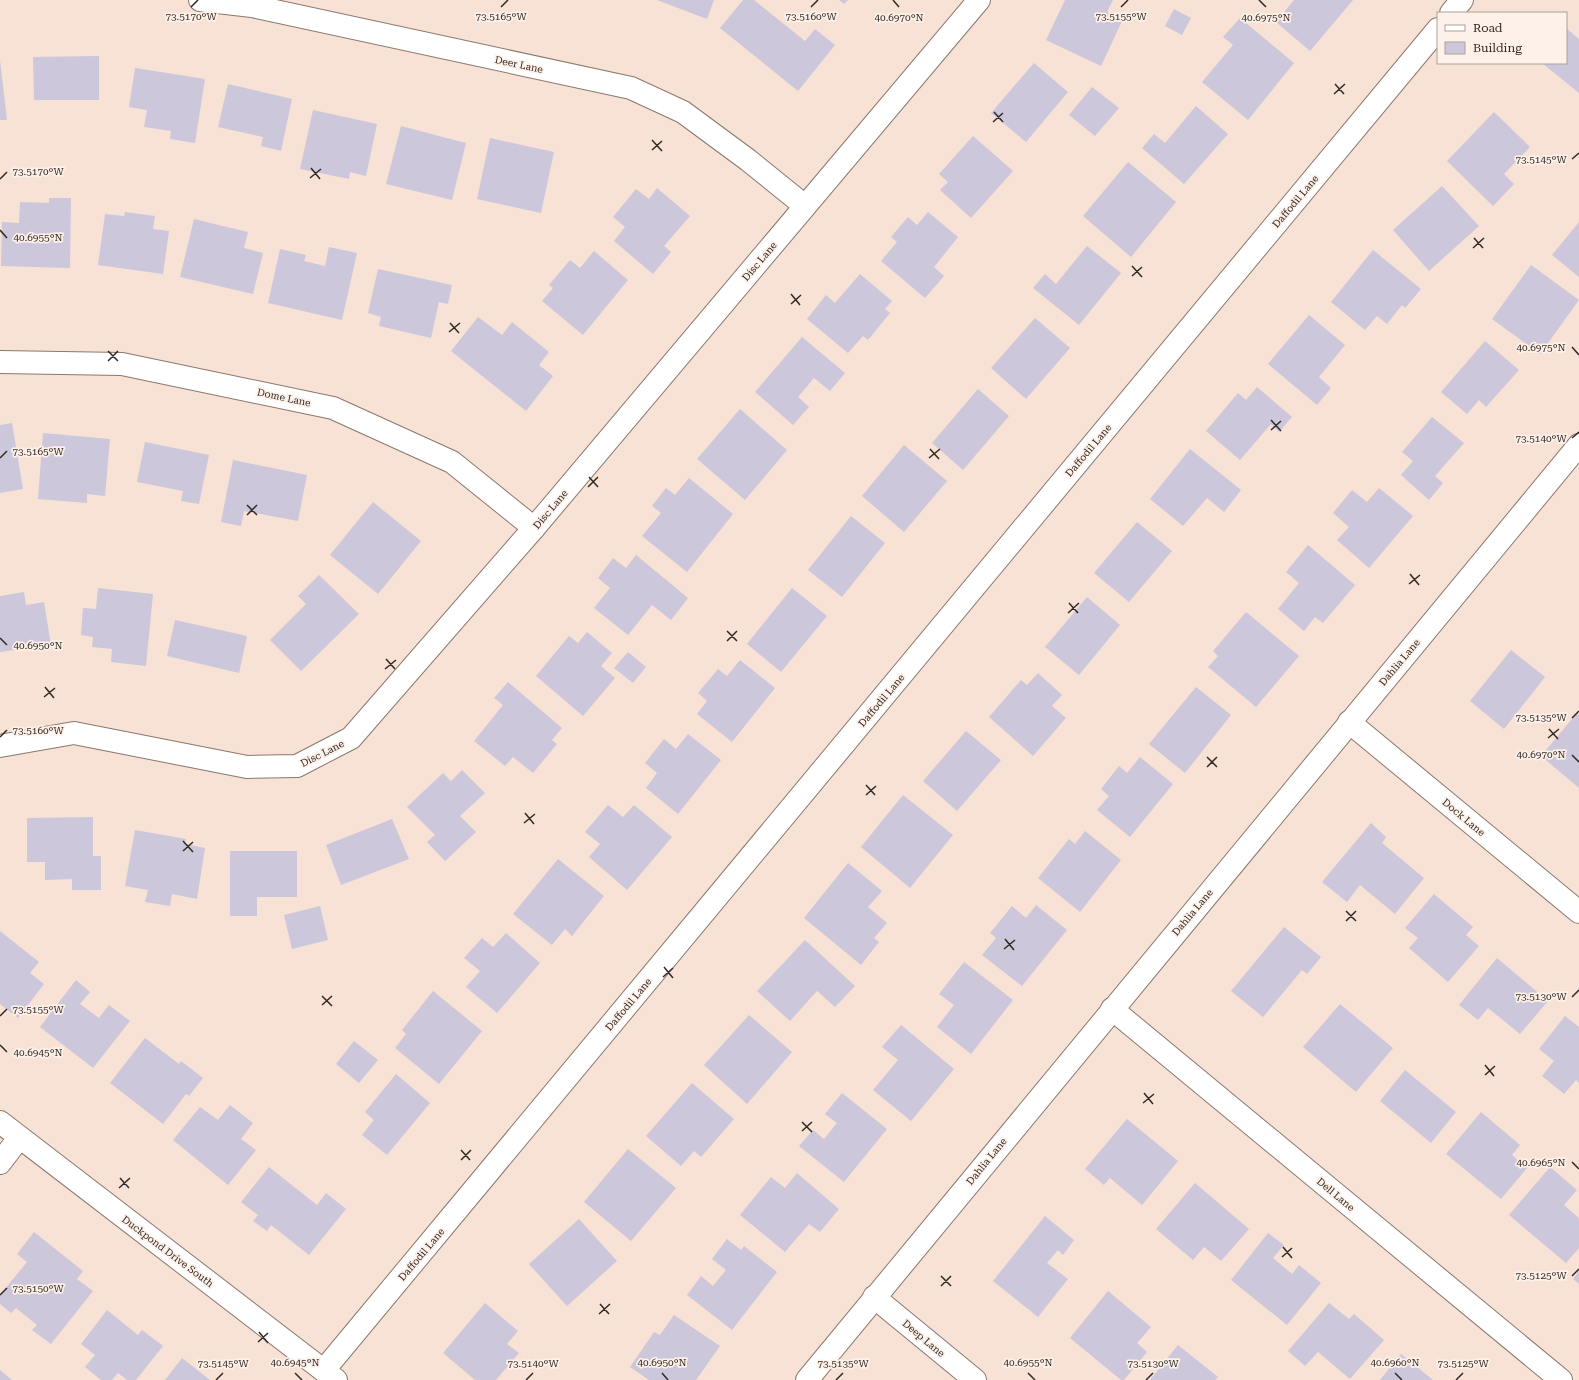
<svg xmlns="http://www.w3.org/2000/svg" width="1579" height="1380" viewBox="0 0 1579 1380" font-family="'Roboto Serif',serif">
	<rect width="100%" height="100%" fill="#f7e2d5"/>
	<!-- building -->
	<g fill="#ccc7db">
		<polygon points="657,0 714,0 707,19"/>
		<polygon points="743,0 754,0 805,41 815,29 835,45 798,91 720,28"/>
		<polygon points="839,0 848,0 844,4"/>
		<polygon points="1065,0 1113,0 1107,12 1123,19 1101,66 1046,40"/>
		<polygon points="1294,0 1353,0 1310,51 1276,22"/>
		<polygon points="1174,9 1191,18 1182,35 1165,26"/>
		<polygon points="1240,18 1294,63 1248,120 1202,82 1233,45 1223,37"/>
		<polygon points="1566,28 1579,39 1579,93 1542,63 1566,63"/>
		<polygon points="99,56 99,100 34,100 33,57"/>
		<polygon points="0,60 7,120 0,120"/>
		<polygon points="1034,63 1068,92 1026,142 991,113"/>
		<polygon points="135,68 205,79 195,143 170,139 171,131 144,127 147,110 129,107"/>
		<polygon points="228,84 292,99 281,151 261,146 263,137 218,127"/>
		<polygon points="1092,87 1119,108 1095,136 1069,115"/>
		<polygon points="1196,106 1228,134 1184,184 1142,148 1154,134 1165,143"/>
		<polygon points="313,110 377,124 366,176 350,172 349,179 300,169"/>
		<polygon points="1494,112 1530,147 1504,174 1514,184 1493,206 1447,161"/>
		<polygon points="401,126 466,143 452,200 386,184"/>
		<polygon points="973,136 1013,171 971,218 940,190 948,182 939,174"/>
		<polygon points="490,138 554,152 541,213 477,199"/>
		<polygon points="1128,162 1176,202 1131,257 1083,216"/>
		<polygon points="1442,186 1479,226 1429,271 1393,230"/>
		<polygon points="657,188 690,216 664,246 671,252 653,274 614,241 625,227 613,217 636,189 649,199"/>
		<polygon points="49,198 71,198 70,268 1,266 2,222 19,223 20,202 49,203"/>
		<polygon points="125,212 155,216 153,229 169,231 163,274 98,265 105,214 124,216"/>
		<polygon points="928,212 958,237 934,267 944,276 925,298 881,261 897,242 891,237 908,217 917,225"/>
		<polygon points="194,219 248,232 244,248 263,253 253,294 180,277"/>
		<polygon points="1579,222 1579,277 1552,255"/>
		<polygon points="1087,246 1121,273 1079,325 1033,288 1045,274 1056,284"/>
		<polygon points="329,247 357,253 342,320 268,303 280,249 306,255 304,261 325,266"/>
		<polygon points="1373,250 1421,289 1405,308 1402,305 1387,324 1377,316 1365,330 1331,302"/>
		<polygon points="594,251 628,280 583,335 542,301 553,288 549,285 570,260 580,268"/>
		<polygon points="1531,265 1579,300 1540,354 1492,319"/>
		<polygon points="378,269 452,285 448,304 439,302 431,338 379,326 381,317 368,313"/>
		<polygon points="860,274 892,301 885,309 890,313 868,340 863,336 848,353 807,319 826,295 835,303"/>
		<polygon points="1309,315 1345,345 1319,377 1331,388 1317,405 1268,364"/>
		<polygon points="478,317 502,335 512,322 549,352 539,365 553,376 526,411 451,351"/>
		<polygon points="1035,318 1070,348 1026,399 991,368"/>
		<polygon points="802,337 845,373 830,391 814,378 798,397 809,407 793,425 755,392"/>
		<polygon points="1485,341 1519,370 1486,407 1479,400 1467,414 1441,392"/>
		<polygon points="1257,387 1292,417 1279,432 1271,424 1240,460 1206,431 1238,393 1246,400"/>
		<polygon points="978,389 1009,416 963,470 932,443"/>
		<polygon points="740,409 787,450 745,500 697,459"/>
		<polygon points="1432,417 1464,443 1435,476 1443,483 1429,500 1401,475 1413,461 1402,452"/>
		<polygon points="12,423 23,489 0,493 0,425"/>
		<polygon points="43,433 110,439 105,496 87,494 87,503 38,499"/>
		<polygon points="145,442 209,455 199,504 181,501 183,491 137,482"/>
		<polygon points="904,445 947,481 904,532 862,496"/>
		<polygon points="1190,449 1241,490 1224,512 1207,498 1183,526 1150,499"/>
		<polygon points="233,460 307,475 298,521 244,511 241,526 221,522"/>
		<polygon points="689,478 733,514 687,572 642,536 661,513 652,506 666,488 675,495"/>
		<polygon points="1379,488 1413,516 1369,568 1337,540 1349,527 1333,513 1352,490 1367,502"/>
		<polygon points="373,502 421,541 378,594 330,555"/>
		<polygon points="851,516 885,543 842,597 808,570"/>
		<polygon points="1137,522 1172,551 1129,602 1094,573"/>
		<polygon points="1308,545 1355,585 1323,623 1315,617 1304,631 1278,609 1299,583 1286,572"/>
		<polygon points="636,555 688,598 671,620 652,605 628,635 594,608 610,588 598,578 613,558 626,568"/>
		<polygon points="319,575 359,614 301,671 270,640 306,604 298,596"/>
		<polygon points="98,588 153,594 146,666 111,662 112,649 92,647 93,637 81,635 83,608 96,609"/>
		<polygon points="792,588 827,616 781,672 747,644"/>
		<polygon points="24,592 26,605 44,602 51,645 0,652 0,596"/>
		<polygon points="1087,597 1120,625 1079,675 1045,647"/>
		<polygon points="1246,612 1299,656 1256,707 1208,667 1218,656 1213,651"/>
		<polygon points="175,620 247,636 239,673 167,656"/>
		<polygon points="587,632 612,653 601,666 615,678 583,716 536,676 569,636 578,643"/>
		<polygon points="1511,650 1545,677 1504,729 1470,701"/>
		<polygon points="628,652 646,667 633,683 614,668"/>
		<polygon points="740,660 775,688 732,742 697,714 707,701 698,693 718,669 727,676"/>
		<polygon points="1038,673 1062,695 1052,706 1066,718 1033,756 989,717 1021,680 1027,685"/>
		<polygon points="508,682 562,728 552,740 557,744 533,773 513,757 505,766 474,741 503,705 494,698"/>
		<polygon points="1196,687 1231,715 1185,773 1149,744"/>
		<polygon points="1577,713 1579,715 1579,788 1541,756"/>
		<polygon points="966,731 1001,760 957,811 923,781"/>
		<polygon points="688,734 721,760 678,814 646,788 657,773 645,763 664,739 676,749"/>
		<polygon points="1140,757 1173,784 1130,837 1097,810 1109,796 1101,789 1119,766 1127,773"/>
		<polygon points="462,770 485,793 460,816 476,832 445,861 427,842 435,835 407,807 443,773 451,781"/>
		<polygon points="903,795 953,835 910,888 861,847"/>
		<polygon points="608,805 623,817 634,805 672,837 627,890 589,857 600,844 585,832"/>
		<polygon points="93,817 93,856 101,856 101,890 72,890 72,879 45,880 45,862 27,862 27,818"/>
		<polygon points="392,819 409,859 341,885 326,845"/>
		<polygon points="1371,823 1386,837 1382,843 1424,878 1395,914 1360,885 1347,902 1322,882"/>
		<polygon points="135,830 186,839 185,844 205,848 197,899 172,894 170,906 145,902 148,890 125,886"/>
		<polygon points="1085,831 1121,860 1080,912 1038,878 1069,839 1075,844"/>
		<polygon points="230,851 297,851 297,897 257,897 257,916 230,916"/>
		<polygon points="558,859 604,896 572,936 565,929 552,945 513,914"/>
		<polygon points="848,863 882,891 868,907 887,923 874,938 879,942 861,965 804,918"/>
		<polygon points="1434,894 1473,927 1466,935 1479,946 1448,982 1409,948 1418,938 1405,928"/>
		<polygon points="1036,905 1067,930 1022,986 982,955 996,938 990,933 1012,906 1026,918"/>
		<polygon points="320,906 328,940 292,949 284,915"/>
		<polygon points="1284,927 1321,957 1307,974 1302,970 1263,1017 1231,991"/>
		<polygon points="0,931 39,962 30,973 44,984 18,1018 0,1004"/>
		<polygon points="506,933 540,963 497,1013 466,987 480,971 464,958 482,938 493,947"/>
		<polygon points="805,940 855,986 835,1007 817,991 790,1021 757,991"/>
		<polygon points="1497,958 1548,1001 1520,1034 1488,1008 1478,1020 1459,1005"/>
		<polygon points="964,962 1013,1000 971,1054 937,1027 954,1005 939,994"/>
		<polygon points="76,980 90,992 80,1004 99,1018 109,1005 130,1021 93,1068 40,1027"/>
		<polygon points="433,991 482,1031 439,1084 395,1048 406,1034 402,1030"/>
		<polygon points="1340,1004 1393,1048 1356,1092 1303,1047"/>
		<polygon points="749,1015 792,1052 747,1104 704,1065"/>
		<polygon points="1565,1016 1579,1027 1579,1083 1576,1080 1564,1094 1542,1076 1554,1061 1539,1049"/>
		<polygon points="901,1025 954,1069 911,1121 873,1090 898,1060 882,1047"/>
		<polygon points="145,1038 179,1064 181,1061 203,1078 189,1096 186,1094 163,1124 110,1083"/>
		<polygon points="354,1041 378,1060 359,1083 336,1064"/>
		<polygon points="1405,1070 1456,1112 1431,1143 1380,1101"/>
		<polygon points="396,1074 430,1103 387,1155 362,1135 374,1120 365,1112"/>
		<polygon points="692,1083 734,1119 701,1157 694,1151 681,1166 646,1136"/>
		<polygon points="842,1093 887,1129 844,1182 799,1146 813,1130 824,1139 837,1123 825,1114"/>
		<polygon points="230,1105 253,1123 241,1139 256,1150 228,1185 173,1140 200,1107 218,1120"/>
		<polygon points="1481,1112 1520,1145 1512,1155 1527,1168 1501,1199 1446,1154"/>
		<polygon points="1127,1119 1178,1161 1142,1205 1110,1178 1104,1185 1085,1169"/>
		<polygon points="628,1149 676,1188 631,1241 584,1202"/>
		<polygon points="269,1167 317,1205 326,1193 346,1209 309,1255 271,1225 267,1231 253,1221 258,1215 241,1202"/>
		<polygon points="1550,1167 1577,1190 1564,1205 1579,1218 1579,1248 1566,1263 1509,1215"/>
		<polygon points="797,1173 839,1209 820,1232 809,1224 785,1252 740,1215 771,1177 785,1188"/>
		<polygon points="1195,1183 1249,1229 1221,1261 1204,1247 1193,1260 1156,1229"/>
		<polygon points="1045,1216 1074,1240 1063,1255 1058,1250 1047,1263 1068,1279 1038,1317 993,1281"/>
		<polygon points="579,1219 617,1261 567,1306 529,1264"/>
		<polygon points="34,1232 83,1271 77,1279 93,1291 51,1344 32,1330 37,1325 16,1308 11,1313 0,1304 0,1295 27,1262 17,1254"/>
		<polygon points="1268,1233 1284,1245 1273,1258 1292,1274 1299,1265 1321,1283 1287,1325 1231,1280"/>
		<polygon points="727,1239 741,1250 744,1246 777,1272 732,1330 687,1295 701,1276 713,1286 726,1270 712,1259"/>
		<polygon points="1579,1271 1579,1284 1573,1279"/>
		<polygon points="1108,1291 1151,1327 1137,1343 1147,1352 1124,1380 1121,1380 1070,1338"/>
		<polygon points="485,1303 518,1331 507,1344 519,1353 496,1380 475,1380 443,1353"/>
		<polygon points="1329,1303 1349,1319 1354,1314 1384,1340 1350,1379 1318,1352 1305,1366 1288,1351"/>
		<polygon points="107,1310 138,1335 142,1330 163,1346 136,1380 127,1380 118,1373 112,1380 101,1380 85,1367 95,1355 81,1344"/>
		<polygon points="674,1315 720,1346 696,1380 649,1380 630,1367 654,1332 660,1335"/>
		<polygon points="1178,1345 1218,1377 1215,1380 1150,1380"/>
		<polygon points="1401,1354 1433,1380 1380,1380"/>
		<polygon points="182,1358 210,1380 165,1380"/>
		<polygon points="0,1370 12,1380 0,1380"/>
	</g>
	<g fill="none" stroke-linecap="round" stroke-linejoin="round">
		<!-- street casing -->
		<g stroke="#8b786d" stroke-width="24">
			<g id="street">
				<polyline points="200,0 252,6 631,88 683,112 748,160 805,206"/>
				<polyline points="1451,13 1462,0"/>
				<polyline points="0,362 122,364 333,408 452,462 534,528"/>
				<polyline points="1349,722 1579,912"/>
				<polyline points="0,746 74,733 247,767 297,766 351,738 534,528 979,0"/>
				<polyline points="1112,1009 1561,1380"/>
				<polyline points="0,1122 336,1380"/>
				<polyline points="0,1163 19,1138"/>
				<polyline points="874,1297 975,1380"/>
				<polyline points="324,1370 1438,29"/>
				<polyline points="807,1380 1579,445"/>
			</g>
		</g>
		<!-- street -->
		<use href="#street" stroke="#fff" stroke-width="22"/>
	</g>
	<!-- ticks -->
	<path fill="none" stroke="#312925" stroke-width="1.5" d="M893,0L899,7M1259,0L1266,7M191,7L198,0M501,7L508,0M811,7L818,0M1121,7L1128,0M1335,84L1344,94M1334,94L1345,84M994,112L1003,122M993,122L1003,113M652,140L662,151M652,150L662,141M1572,159L1579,153M311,168L320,179M310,178L321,169M0,179L7,172M0,230L7,238M1474,238L1483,248M1473,248L1484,238M1132,266L1142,277M1132,276L1142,267M791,294L800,305M791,304L801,295M450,323L459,333M449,332L460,323M1572,347L1579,355M108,351L118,361M108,361L118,351M1271,420L1281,431M1271,430L1281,421M1572,438L1579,432M930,449L939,459M0,458L7,451M929,458L940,449M589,477L598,487M588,487L598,477M247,505L257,515M247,515L257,505M1410,574L1419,585M1409,584L1420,575M1069,603L1078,613M1068,613L1079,603M727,631L737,641M0,638L7,645M727,641L737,631M386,659L395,669M385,669L396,660M45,687L54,698M44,697L55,688M1572,718L1579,711M1549,729L1558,739M0,737L7,730M1548,738L1559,729M1572,755L1579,762M1207,757L1217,767M1207,767L1217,757M866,785L875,795M866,795L876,786M525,813L534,824M524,823L535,814M183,841L193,852M183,851L193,842M1346,911L1356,921M1346,921L1356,911M1005,939L1014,950M1004,949L1015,940M664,967L673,978M663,977L673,968M322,996L332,1006M1572,997L1579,990M322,1005L332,996M0,1016L7,1009M0,1045L7,1052M1485,1065L1494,1076M1485,1075L1495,1066M1144,1093L1153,1104M1143,1103L1154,1094M802,1122L812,1132M802,1131L812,1122M461,1150L470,1160M461,1160L471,1150M1572,1162L1579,1169M120,1178L129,1188M119,1188L130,1178M1283,1247L1292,1258M1282,1257L1292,1248M941,1276L951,1286M1572,1276L1579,1269M941,1286L951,1276M0,1295L7,1288M600,1304L609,1314M599,1314L610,1304M259,1332L268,1343M258,1342L268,1333M295,1373L302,1380M662,1373L668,1380M1028,1373L1035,1380M1395,1373L1402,1380M216,1380L223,1373M526,1380L533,1373M836,1380L843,1373M1146,1380L1153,1373M1456,1380L1463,1373"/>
	<g text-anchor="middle" stroke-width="3.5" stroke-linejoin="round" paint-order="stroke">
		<!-- street labels -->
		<g font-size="10" fill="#312925" stroke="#fef1e9">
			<text transform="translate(519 64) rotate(12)" y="4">Deer Lane</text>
			<text transform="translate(1295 201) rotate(-50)" y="4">Daffodil Lane</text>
			<text transform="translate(759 261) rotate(-50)" y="4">Disc Lane</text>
			<text transform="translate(284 397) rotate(12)" y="4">Dome Lane</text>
			<text transform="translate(1088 450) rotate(-50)" y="4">Daffodil Lane</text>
			<text transform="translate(550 509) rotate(-50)" y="4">Disc Lane</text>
			<text transform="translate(1399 662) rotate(-50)" y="4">Dahlia Lane</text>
			<text transform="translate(881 700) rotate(-50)" y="4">Daffodil Lane</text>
			<text transform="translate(322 753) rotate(-27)" y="4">Disc Lane</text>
			<text transform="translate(1464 817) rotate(40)" y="4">Dock Lane</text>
			<text transform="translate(1192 912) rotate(-50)" y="4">Dahlia Lane</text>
			<text transform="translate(628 1004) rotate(-50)" y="4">Daffodil Lane</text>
			<text transform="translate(986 1161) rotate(-51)" y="4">Dahlia Lane</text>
			<text transform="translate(1336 1194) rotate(40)" y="4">Dell Lane</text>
			<text transform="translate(168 1251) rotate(37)" y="4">Duckpond Drive South</text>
			<text transform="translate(421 1254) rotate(-50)" y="4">Daffodil Lane</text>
			<text transform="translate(924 1338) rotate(40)" y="4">Deep Lane</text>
		</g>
	</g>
	<g font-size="10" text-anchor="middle" fill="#312925" stroke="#fef1e9" stroke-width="3.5" stroke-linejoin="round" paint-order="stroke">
		<text x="191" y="20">73.5170°W</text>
		<text x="811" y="20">73.5160°W</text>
		<text x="501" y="20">73.5165°W</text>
		<text x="1121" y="20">73.5155°W</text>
		<text x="899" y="21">40.6970°N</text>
		<text x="1266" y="21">40.6975°N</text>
		<text x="1541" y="163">73.5145°W</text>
		<text x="38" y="175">73.5170°W</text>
		<text x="38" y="241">40.6955°N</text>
		<text x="1541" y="351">40.6975°N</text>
		<text x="1541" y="442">73.5140°W</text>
		<text x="38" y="455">73.5165°W</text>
		<text x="38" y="649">40.6950°N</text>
		<text x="1541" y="721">73.5135°W</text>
		<text x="38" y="734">73.5160°W</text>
		<text x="1541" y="758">40.6970°N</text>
		<text x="1541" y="1000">73.5130°W</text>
		<text x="38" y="1013">73.5155°W</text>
		<text x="38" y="1056">40.6945°N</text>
		<text x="1541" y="1166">40.6965°N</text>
		<text x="1541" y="1279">73.5125°W</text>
		<text x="38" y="1292">73.5150°W</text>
		<text x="295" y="1366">40.6945°N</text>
		<text x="662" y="1366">40.6950°N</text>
		<text x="1028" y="1366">40.6955°N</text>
		<text x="1395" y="1366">40.6960°N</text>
		<text x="223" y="1367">73.5145°W</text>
		<text x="533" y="1367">73.5140°W</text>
		<text x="843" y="1367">73.5135°W</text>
		<text x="1153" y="1367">73.5130°W</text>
		<text x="1463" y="1367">73.5125°W</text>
	</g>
	<!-- legend -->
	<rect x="1437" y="12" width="130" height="52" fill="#fef1e9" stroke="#aca19b"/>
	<rect x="1445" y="25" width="20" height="6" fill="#ffffff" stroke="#aca19b"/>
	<text x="1473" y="32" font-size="12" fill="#312925">Road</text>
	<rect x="1445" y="42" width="20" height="12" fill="#ccc7db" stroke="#aca19b"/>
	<text x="1473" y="52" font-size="12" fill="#312925">Building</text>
</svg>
